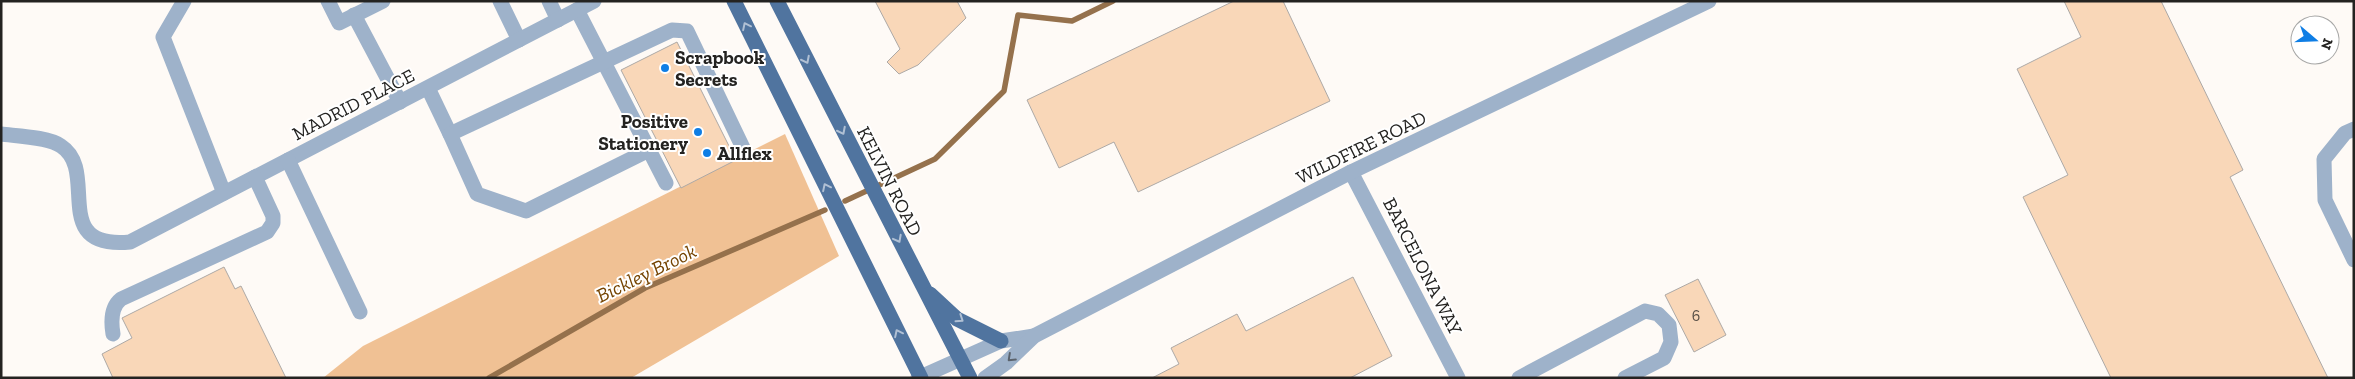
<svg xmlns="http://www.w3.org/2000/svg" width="2355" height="379" viewBox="0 0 2355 379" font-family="'Zilla Slab',serif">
	<rect width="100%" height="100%" fill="#fefaf6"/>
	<!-- green -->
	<polygon fill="#f0c194" points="785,134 839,256 631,378 323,378 363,346"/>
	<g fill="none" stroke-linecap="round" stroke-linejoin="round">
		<!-- stream -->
		<g stroke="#95714c" stroke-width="5.5">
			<polyline points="845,201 935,159 1004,91 1018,15 1072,21 1113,1"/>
			<polyline points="489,378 645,288 825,210"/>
		</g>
	</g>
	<!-- building -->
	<g fill="#f9d7b8" stroke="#ada9a6">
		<polygon points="875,1 957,1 966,18 918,65 899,74 887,62 900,49"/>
		<polygon points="1234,1 1283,1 1330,101 1138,192 1114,142 1059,168 1027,100"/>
		<polygon points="2064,1 2161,1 2243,170 2230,177 2328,378 2111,378 2023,197 2068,175 2017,69 2081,37"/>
		<polygon points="677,42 736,160 681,188 621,70"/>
		<polygon points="224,267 235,289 241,286 286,378 113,378 102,354 132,338 122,318"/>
		<polygon points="1353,277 1392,356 1350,378 1152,378 1179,364 1171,348 1237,314 1246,331"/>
		<polygon points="1698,279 1726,335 1694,352 1665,295"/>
	</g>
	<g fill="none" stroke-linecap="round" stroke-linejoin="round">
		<!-- minor -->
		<g stroke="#9eb2ca" stroke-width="15">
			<polyline points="184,1 163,37 224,193"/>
			<polyline points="328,1 339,23 383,1"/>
			<polyline points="500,1 519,40"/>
			<polyline points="549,1 558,20"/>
			<polyline points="577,10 666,183"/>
			<polyline points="354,15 400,102"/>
			<polyline points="428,88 450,134"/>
			<polyline points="2354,129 2345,133 2324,159 2325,200 2354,260"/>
			<path d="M1,134C17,136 49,137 61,146C100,171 48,250 130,242L594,1"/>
			<polyline points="649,150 526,211 477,194 450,134 672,30 687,31 744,150"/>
			<polyline points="288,160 360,312"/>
			<polyline points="1351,172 1458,378"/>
			<path d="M113,334C111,322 111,307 121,299L267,232L273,223V216L255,177"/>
			<polyline points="918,378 1001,341 1034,336"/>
			<polyline points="985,378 1006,363 1034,336 1351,172 1709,1"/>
			<polyline points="1519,378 1645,311 1658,314 1669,325 1671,342 1664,358 1625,378"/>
		</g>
		<!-- major -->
		<g stroke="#50749f" stroke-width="15">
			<polyline points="734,1 921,378"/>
			<polyline points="777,1 970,378"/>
			<polyline points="930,294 957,319 1001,341"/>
		</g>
	</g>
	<!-- one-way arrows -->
	<defs><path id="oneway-chevron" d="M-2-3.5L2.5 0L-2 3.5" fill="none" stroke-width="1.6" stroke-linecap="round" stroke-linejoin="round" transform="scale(1.25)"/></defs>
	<g stroke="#b0c0d4">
		<use href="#oneway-chevron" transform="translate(746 26) rotate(-116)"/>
		<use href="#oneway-chevron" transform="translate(806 60) rotate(63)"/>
		<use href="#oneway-chevron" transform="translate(842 131) rotate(63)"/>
		<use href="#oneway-chevron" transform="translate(826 187) rotate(-116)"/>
		<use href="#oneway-chevron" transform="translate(898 239) rotate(62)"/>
		<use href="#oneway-chevron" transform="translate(960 319) rotate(34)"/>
		<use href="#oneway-chevron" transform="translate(898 333) rotate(-116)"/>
	</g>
	<use stroke="#5b636d" href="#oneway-chevron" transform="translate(1011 358) rotate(137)"/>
	<!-- markers -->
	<g fill="#0f7ee5" stroke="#fff" stroke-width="2">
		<circle cx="665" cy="68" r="5"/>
		<circle cx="698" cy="132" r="5"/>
		<circle cx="707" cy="153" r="5"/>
	</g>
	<g text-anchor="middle" stroke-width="4" stroke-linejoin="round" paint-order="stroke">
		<!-- number labels -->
		<g font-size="16" fill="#595047">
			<text x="1696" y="321">6</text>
		</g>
		<!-- poi labels -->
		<g font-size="19" font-weight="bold" fill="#242321" stroke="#fff" text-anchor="start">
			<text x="675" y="64">Scrapbook<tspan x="675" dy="22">Secrets</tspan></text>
			<text x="688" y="128" text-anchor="end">Positive<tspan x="688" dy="22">Stationery</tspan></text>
			<text x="717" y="160">Allflex</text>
		</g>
		<!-- street labels -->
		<g font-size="19" fill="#242321" stroke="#fff">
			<text transform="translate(353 104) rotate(-27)" y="7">MADRID PLACE</text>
			<text transform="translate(1361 147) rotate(-26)" y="7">WILDFIRE ROAD</text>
			<text transform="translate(890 181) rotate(63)" y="7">KELVIN ROAD</text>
			<text transform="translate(1423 266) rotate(63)" y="7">BARCELONA WAY</text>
		</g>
		<!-- water labels -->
		<g font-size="20" font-style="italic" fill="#744300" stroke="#fff">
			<text transform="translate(646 273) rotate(-26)" y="7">Bickley Brook</text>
		</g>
	</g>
	<!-- border -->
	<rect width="2355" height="379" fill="none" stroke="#242321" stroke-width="5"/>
	<!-- north arrow -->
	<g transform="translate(2315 40) rotate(109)"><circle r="24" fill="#ffffff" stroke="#a7a7a6"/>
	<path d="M0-4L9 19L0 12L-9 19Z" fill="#0f7ee5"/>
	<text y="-8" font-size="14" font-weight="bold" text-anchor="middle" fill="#242321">N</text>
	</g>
</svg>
